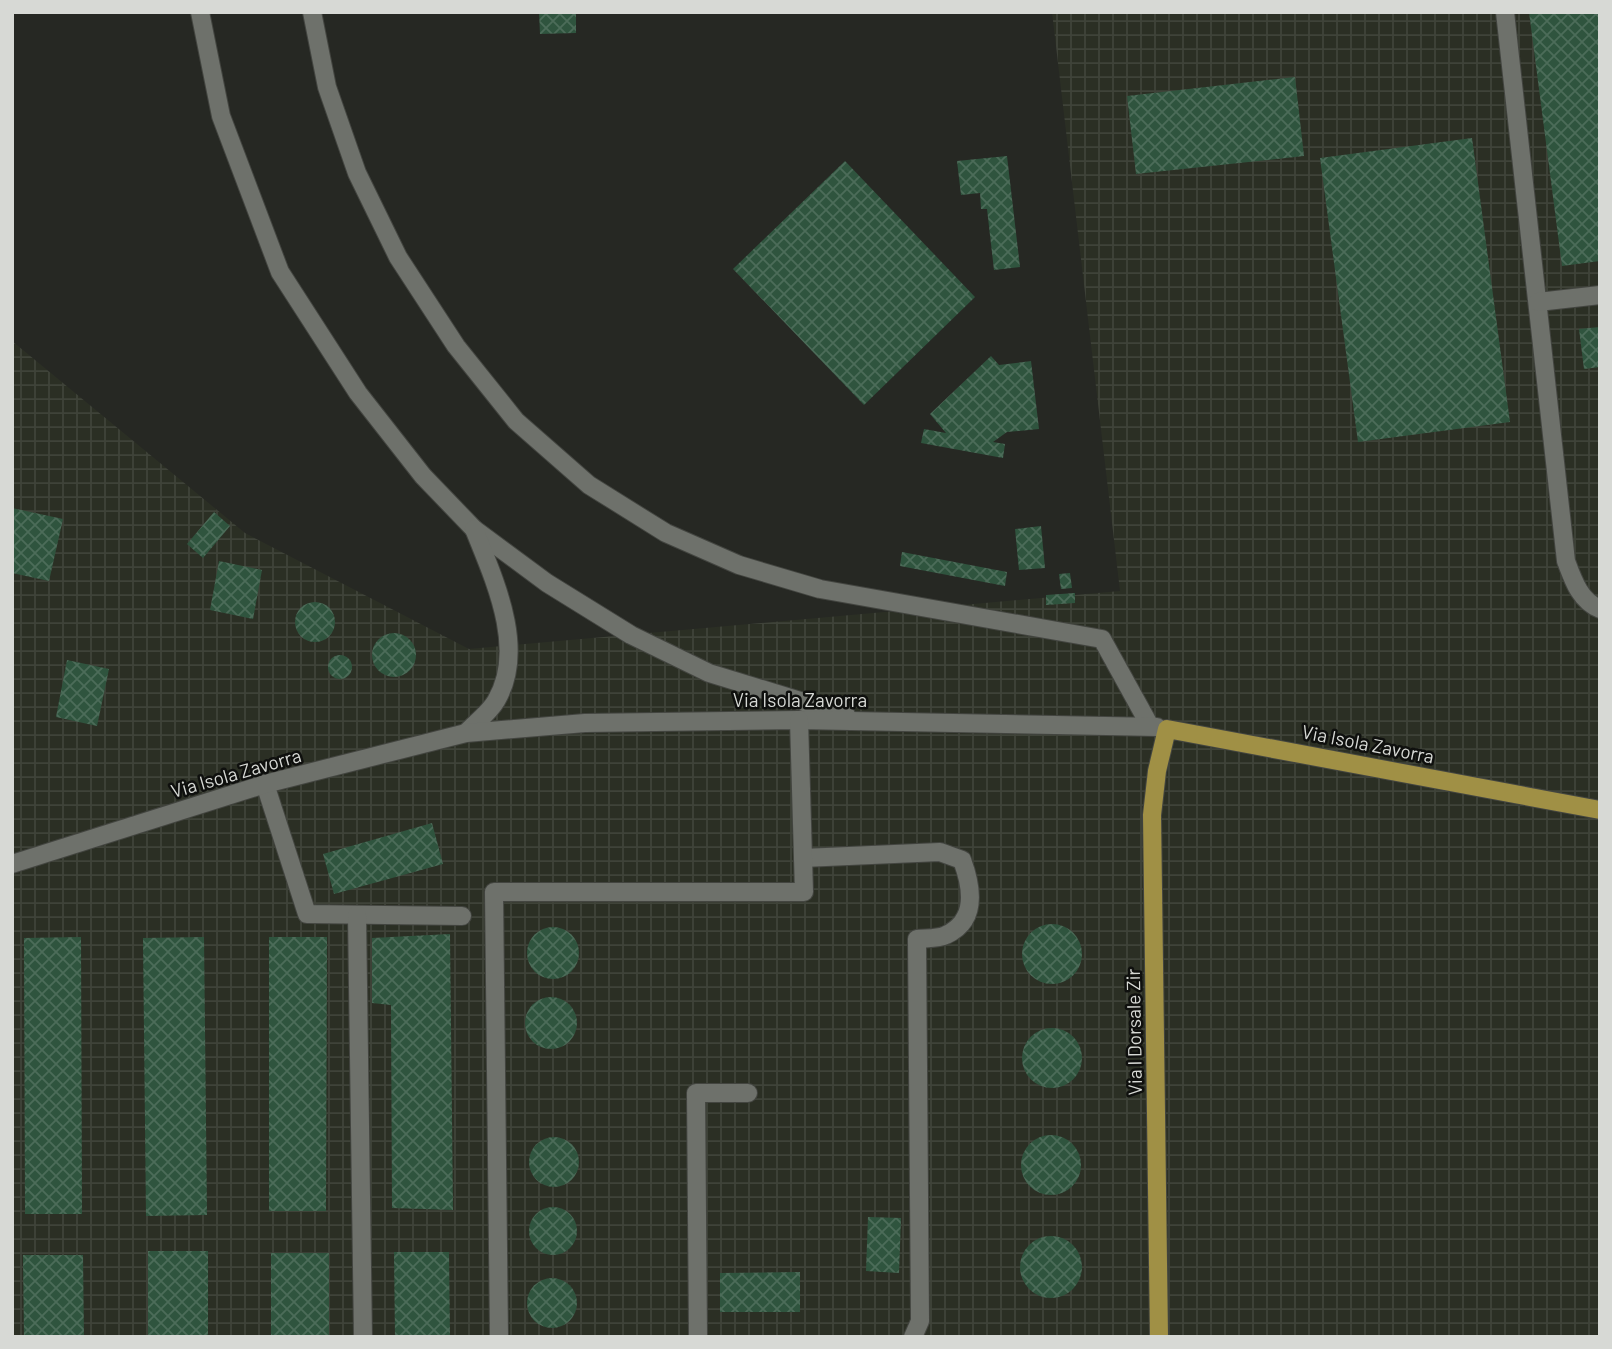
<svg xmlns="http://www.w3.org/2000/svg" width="1612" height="1349" viewBox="0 0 1612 1349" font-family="Barlow,sans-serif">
	<defs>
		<pattern id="industrial-grid" width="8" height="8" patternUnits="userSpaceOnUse" patternTransform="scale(1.75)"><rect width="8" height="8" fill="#2b2f24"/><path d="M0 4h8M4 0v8" fill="none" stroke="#3f4339"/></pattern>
		<pattern id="building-cross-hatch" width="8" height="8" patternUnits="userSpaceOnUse" patternTransform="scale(1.75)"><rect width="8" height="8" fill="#2f543e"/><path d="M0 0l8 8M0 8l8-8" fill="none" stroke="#4c6c59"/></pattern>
	</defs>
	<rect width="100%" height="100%" fill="#262823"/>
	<!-- industrial -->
	<polygon fill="url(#industrial-grid)" points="1052,12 1600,12 1600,1337 12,1337 12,341 245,533 469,649 1120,591"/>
	<!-- building -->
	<g fill="url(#building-cross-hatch)">
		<polygon points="539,12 576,12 576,33 540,34"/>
		<polygon points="1529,12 1600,12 1600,261 1562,266"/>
		<polygon points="1295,77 1304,156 1136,174 1127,96"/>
		<polygon points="1472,138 1510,422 1358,442 1320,158"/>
		<polygon points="1007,156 1020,267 994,270 987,209 981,209 980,193 961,195 957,161"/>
		<polygon points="845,161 975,297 864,405 733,269"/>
		<polygon points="1600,327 1600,367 1584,369 1579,329"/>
		<polygon points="991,356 999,365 1031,361 1039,429 1007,432 993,442 1005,444 1003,458 921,443 924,429 946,433 930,414"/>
		<polygon points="12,508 63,519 49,581 12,573"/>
		<polygon points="214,512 230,526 203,558 187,544"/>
		<polygon points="1041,526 1045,568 1019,570 1015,529"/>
		<polygon points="902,552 1007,572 1005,586 900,566"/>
		<polygon points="219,561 262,570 253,619 210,610"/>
		<polygon points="1070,573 1072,588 1061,589 1059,574"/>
		<polygon points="1075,593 1075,603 1046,605 1046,595"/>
		<circle cx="315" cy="622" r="20"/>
		<circle cx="394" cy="655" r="22"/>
		<circle cx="340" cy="667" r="12"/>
		<polygon points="67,660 109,669 97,726 56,717"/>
		<polygon points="432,823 443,864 334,894 323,854"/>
		<circle cx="1052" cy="954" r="30"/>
		<circle cx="553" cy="953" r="26"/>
		<polygon points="450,934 453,1210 392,1208 391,1005 372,1003 372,938"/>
		<polygon points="81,937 82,1214 25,1214 24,938"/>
		<polygon points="204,937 207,1215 146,1216 143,938"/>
		<polygon points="269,937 327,937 326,1211 269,1211"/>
		<circle cx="551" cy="1023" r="26"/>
		<circle cx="1052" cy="1058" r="30"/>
		<circle cx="1051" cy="1165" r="30"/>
		<circle cx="554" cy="1162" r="25"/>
		<circle cx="553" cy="1231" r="24"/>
		<polygon points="868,1217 901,1218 899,1273 866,1271"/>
		<circle cx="1051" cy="1267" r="31"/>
		<rect x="148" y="1251" width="60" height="86"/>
		<polygon points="394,1252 449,1252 450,1337 395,1337"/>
		<rect x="271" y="1253" width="58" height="84"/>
		<polygon points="23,1255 83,1255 84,1337 24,1337"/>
		<polygon points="800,1272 800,1312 720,1312 720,1273"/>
		<circle cx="552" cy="1303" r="25"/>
	</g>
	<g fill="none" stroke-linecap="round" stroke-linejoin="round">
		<!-- minor casing -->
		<g stroke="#434540" stroke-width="20">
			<g id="minor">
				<polyline points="200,12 221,116 280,272 358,393 423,476 474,529 547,583 631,635 709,673 846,715"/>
				<polyline points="312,12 327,87 357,173 398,257 456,346 516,421 589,485 666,533 739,565 820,589 1102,639 1150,726"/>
				<path d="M1505,12L1566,561C1573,580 1580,601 1600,609"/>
				<polyline points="1538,302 1600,295"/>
				<path d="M466,733C475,723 489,713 496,701C527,649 494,579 474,529"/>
				<polyline points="265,784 307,914 462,916"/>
				<path d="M803,858L940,852L962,860C972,887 978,920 946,935C938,939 926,938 917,939L920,1321L913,1337"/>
				<polyline points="12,864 265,784 466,733 585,723 799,720 1157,727"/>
				<polyline points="357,915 363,1337"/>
				<polyline points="499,1337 494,892 804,892 799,720"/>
				<polyline points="698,1337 696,1093 748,1093"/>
			</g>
		</g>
		<!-- major casing -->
		<g stroke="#434540" stroke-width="20">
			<polyline id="major" points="1159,1337 1152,815 1157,771 1167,729 1600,810"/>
		</g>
		<!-- minor -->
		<use href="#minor" stroke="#6e716b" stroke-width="18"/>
		<!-- major -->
		<use href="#major" stroke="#a09045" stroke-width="18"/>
	</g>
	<g text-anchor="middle" stroke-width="5" stroke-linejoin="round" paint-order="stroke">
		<!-- street labels -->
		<g font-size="19" fill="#d7d9d5" stroke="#0f100e">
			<text x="800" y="707">Via Isola Zavorra</text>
			<text transform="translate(1368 744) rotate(11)" y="7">Via Isola Zavorra</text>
			<text transform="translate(236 773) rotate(-16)" y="7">Via Isola Zavorra</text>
			<text transform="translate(1134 1032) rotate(-91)" y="7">Via I Dorsale Zir</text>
		</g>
	</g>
	<!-- border -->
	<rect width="1612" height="1349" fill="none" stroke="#d7d9d5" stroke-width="28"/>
</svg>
